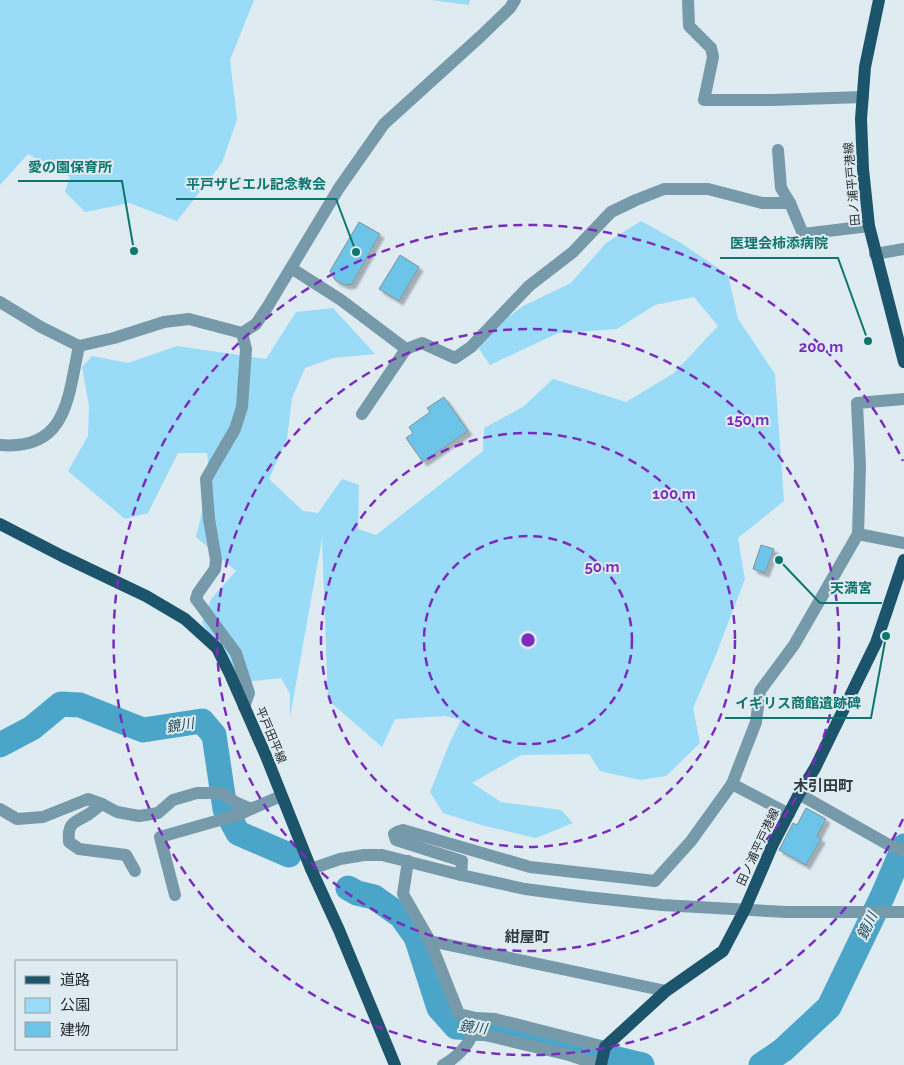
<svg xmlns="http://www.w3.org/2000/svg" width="904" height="1065" viewBox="0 0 904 1065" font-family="Raleway,'Noto Sans JP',sans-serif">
	<defs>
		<filter id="shadow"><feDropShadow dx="4" dy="4" stdDeviation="1" flood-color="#0004"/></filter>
	</defs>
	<rect width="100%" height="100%" fill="#deebf1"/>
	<!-- green -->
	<g fill="#9adbf7">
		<polygon points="0,0 254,0 230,60 237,119 222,163 177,221 129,203 85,212 65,192 70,177 28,154 0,185"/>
		<polygon points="431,0 470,0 469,5"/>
		<polygon points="641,221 681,243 728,275 738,319 775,374 784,501 738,538 745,579 715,657 693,708 700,743 666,776 640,780 600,771 589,754 521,755 472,783 501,802 561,810 573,823 536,838 481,825 443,813 430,792 450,742 461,720 446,716 395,719 382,747 328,700 322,539 290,717 290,694 281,678 246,682 222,658 202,622 211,599 236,571 196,537 210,478 207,453 178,453 148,513 125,519 68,471 88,436 89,406 82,367 92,356 128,363 177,346 266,359 296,312 333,308 375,354 333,358 305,368 292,398 287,439 269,479 303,511 318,513 342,479 359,485 358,529 376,535 483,451 484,428 523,407 553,379 626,402 674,373 718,326 694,297 655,305 617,329 558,333 490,365 479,349 489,331 523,306 571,283 606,243"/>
	</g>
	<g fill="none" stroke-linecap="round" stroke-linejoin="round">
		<!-- river -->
		<g stroke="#4ba5c9" stroke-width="25">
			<polyline points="0,745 32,728 61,704 80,705 143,730 202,721 214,735 225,809 238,833 289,855"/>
			<polyline points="348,888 357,893 374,897 401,916 416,937 439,1008 456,1027 492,1029 642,1065"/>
			<polyline points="761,1065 783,1050 829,1007 883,895 904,846"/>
		</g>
	</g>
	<!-- building -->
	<g fill="#6cc5e9" stroke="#859096" filter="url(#shadow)">
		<polygon points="359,222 380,234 352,284 345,285 335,280 330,271"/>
		<polygon points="400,255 419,267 399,301 379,289"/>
		<polygon points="444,397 468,431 423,462 406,438 413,433 409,427 430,412 427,408"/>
		<polygon points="761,545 774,549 765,573 753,569"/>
		<polygon points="806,808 826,819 817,836 821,839 806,865 779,850 793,823 797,825"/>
	</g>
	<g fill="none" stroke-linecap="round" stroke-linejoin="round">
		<!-- minor -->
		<g stroke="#769aa9" stroke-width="12">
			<polyline points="688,0 689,26 711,48 713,57 704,100 772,100 863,97"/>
			<polyline points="778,150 781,188 790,203"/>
			<polyline points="875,254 904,249"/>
			<polyline points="291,268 341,300 406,349 362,414"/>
			<polyline points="0,302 41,327 79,346 114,338 164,322 189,319 242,333 256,324 268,306 339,188 384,124 481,36 510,8 515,0"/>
			<polyline points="242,333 246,349 242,407 235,429 206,479 209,519 216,560 215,569 198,593 196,599 236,653 249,693 244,707"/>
			<polyline points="406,349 422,343 455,358 471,347 529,286 573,252 611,212 636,200 664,189 708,189 762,203 790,203 803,234 869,226"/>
			<path d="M0,445C68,451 68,396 79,346"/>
			<polyline points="858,534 904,543"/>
			<polyline points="732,784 756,722 760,691 794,645 858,534 860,466 857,403 904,399"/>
			<polyline points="799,794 889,845 904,850"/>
			<path d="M102,804C98,807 93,811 89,814C74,823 67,822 69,842L79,849L126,855L135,871"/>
			<polyline points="0,809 17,819 43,817 88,799 102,804 117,812 139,816 158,813 173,800 197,793 222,793 235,802 251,809 281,796"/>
			<polyline points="408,861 403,894 430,941 459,1014 476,1018 495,1019 605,1047"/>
			<polyline points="311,869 340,859 364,855 382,855 461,875 525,889 586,897 662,905 786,912 904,912"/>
			<polyline points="461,875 462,861 396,840 394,834 397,832 403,830 530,867 655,881 691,841 732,784 789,814"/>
			<polyline points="175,895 160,837 241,814 251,809"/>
			<polyline points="430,941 666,991"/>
			<polyline points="474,1034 485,1035 569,1055 599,1065"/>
			<path d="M443,1065C457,1058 473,1041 475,1026"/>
		</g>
		<!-- major -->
		<g stroke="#1c556b" stroke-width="12">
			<polyline points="879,0 865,67 861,119 863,169 869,226 904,362"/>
			<polyline points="0,524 62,556 146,596 185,619 217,648 230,674 266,756 311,869 339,930 395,1065"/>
			<polyline points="601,1065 605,1047 666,991 723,951 745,909 773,844 799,794 815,768 876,643 904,560"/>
		</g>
	</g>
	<!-- distance rings -->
	<g fill="none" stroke="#7b2cbf" stroke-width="2.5" stroke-dasharray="9 6">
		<circle cx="528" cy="640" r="104"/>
		<circle cx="528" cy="640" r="207"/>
		<circle cx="528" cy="640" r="311"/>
		<path d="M903 819A415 415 0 1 1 903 461"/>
	</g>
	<g text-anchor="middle" stroke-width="4" stroke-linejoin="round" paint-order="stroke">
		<!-- street labels -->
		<g font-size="12" fill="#282d2f" stroke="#deebf1">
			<text transform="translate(852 184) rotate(-95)" y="4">田ノ浦平戸港線</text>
			<text transform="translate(271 735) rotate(67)" y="4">平戸田平線</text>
			<text transform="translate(758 847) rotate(-65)" y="4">田ノ浦平戸港線</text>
		</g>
		<!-- water labels -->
		<g font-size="14" font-style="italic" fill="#214959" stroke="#deebf1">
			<text transform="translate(180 725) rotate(-9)" y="5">鏡川</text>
			<text transform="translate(867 926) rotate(-65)" y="5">鏡川</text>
			<text transform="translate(473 1027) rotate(7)" y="5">鏡川</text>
		</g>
		<!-- quarter labels -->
		<g font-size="15" font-weight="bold" fill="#313c40" stroke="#deebf1">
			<text x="823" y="791">木引田町</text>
			<text x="527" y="942">紺屋町</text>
		</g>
	</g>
	<circle cx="528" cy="640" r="8" fill="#7b2cbf" stroke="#deebf1" stroke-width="2.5"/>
	<g font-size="15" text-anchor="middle" font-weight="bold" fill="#7b2cbf" stroke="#deebf1" stroke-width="4" stroke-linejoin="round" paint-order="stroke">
		<text x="821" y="352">200 m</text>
		<text x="748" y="425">150 m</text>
		<text x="674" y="499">100 m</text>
		<text x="602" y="572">50 m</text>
	</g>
	<!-- callouts -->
	<path fill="none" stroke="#0f766e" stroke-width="2" d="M134 251L122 181H18M356 252L336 199H176M868 341L838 258H720M779 560L820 603H882M886 636L871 718H725"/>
	<g fill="#0f766e" stroke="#deebf1" stroke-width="2">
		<circle cx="134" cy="251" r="5"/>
		<circle cx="356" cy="252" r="5"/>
		<circle cx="868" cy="341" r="5"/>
		<circle cx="779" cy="560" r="5"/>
		<circle cx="886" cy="636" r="5"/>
	</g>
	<g font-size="14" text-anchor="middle" font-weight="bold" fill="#0f766e" stroke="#deebf1" stroke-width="4" stroke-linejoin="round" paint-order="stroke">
		<text x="70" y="172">愛の園保育所</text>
		<text x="256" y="189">平戸ザビエル記念教会</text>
		<text x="779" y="248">医理会柿添病院</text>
		<text x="851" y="593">天満宮</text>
		<text x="798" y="708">イギリス商館遺跡碑</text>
	</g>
	<!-- legend -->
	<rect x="15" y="960" width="162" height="90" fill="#deebf1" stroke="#959fa3"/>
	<rect x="25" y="976" width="25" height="8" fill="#1c556b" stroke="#959fa3"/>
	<text x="60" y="985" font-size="15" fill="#282d2f">道路</text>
	<rect x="25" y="998" width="25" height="15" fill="#9adbf7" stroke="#959fa3"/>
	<text x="60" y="1010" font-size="15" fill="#282d2f">公園</text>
	<rect x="25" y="1022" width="25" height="15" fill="#6cc5e9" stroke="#959fa3"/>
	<text x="60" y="1035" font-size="15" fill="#282d2f">建物</text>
</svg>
